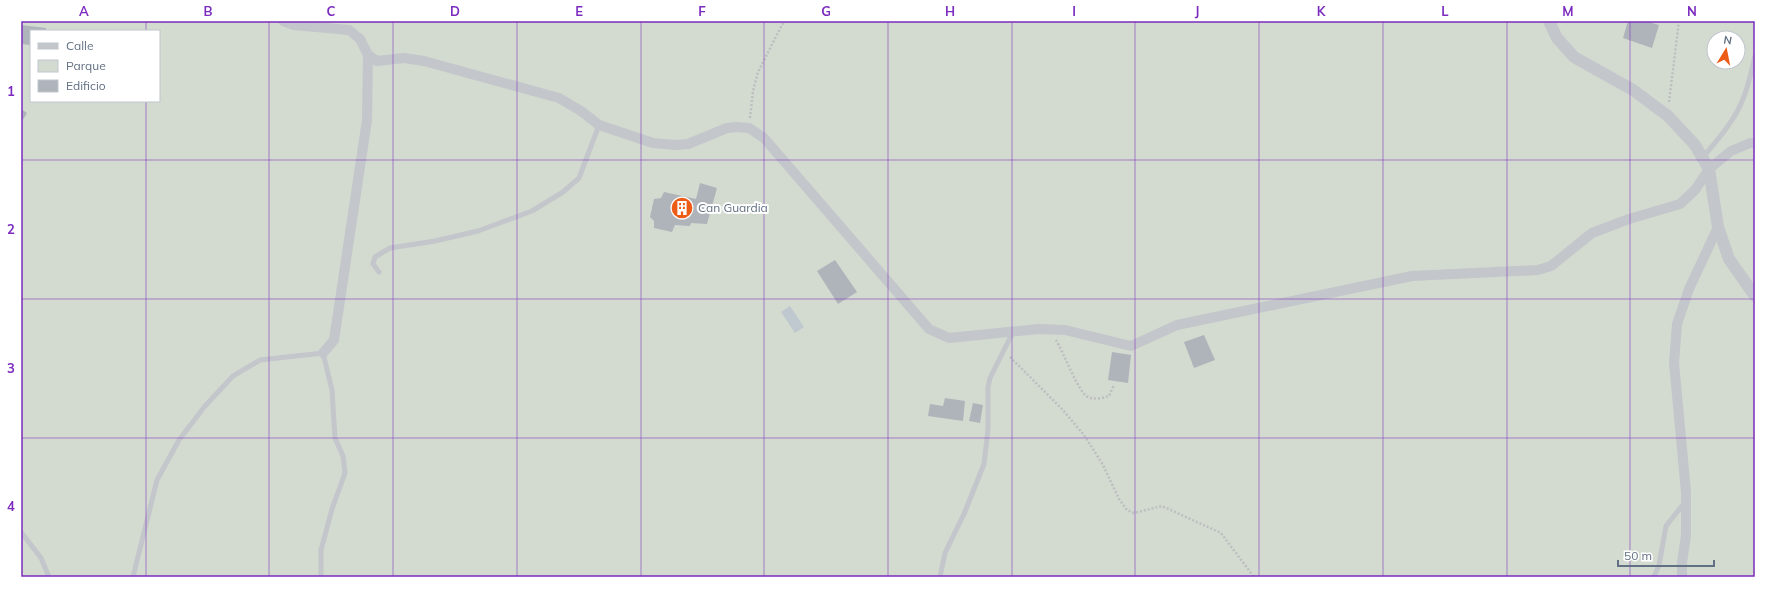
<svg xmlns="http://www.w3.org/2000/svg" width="1776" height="598" viewBox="0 0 1776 598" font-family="Mulish,sans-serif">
	<rect width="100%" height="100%" fill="#f4f4ef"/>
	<!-- green -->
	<path fill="#d3dbd0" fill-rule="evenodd" d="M21,21H1755V577H21ZM31,31H159V101H31ZM1714,38H1738V62H1714Z"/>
	<!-- water -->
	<polygon fill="#bec8ce" points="790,306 804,327 795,333 781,312"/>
	<!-- building -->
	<g fill="#aeb4ba">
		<polygon points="1628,21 1645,21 1659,25 1652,48 1623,38"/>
		<polygon points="21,25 46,28 46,31 31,31 31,45 21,44"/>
		<polygon points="21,109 27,113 21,123"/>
		<polygon points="700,183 717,188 707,224 691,223 690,226 675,225 672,232 654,228 654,221 650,217 654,199 661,198 664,192 696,199"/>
		<polygon points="835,260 857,292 838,304 817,271"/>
		<polygon points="1204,335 1215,360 1194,368 1184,342"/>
		<polygon points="1112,352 1131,355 1128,383 1108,380"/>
		<polygon points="945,398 965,401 963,421 928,416 930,404 943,406"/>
		<polygon points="973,403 983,405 980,423 969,421"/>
	</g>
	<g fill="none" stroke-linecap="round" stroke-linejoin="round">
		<!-- path -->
		<g stroke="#bdbec0" stroke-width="2.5" stroke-dasharray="2 2" stroke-linecap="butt">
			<polyline points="1669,102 1679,21"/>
			<polyline points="750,118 753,91 758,72 784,21"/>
			<path d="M1056,340C1063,351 1079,394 1088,397C1095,400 1103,398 1109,396L1114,385"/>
			<polyline points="1010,357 1062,409 1084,435 1103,465 1119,499 1127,510 1134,513 1162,506 1221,533 1254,577"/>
		</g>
		<!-- service -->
		<g stroke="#c3c6ca" stroke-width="5">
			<path d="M1703,157C1713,145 1724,133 1732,120C1745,101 1750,78 1755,56"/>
			<polyline points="379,272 373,264 375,257 390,248 435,241 478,231 532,211 563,192 579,178 599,125"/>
			<polyline points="21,532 41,558 49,577"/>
			<polyline points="133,577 157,480 179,440 205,406 233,376 260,360 323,353 332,390 335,438 343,456 345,473 332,509 321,550 321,577"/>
			<polyline points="940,577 945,553 964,514 984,464 988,429 988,387 990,378 1013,332"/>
			<polyline points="1654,577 1659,565 1666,526 1685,502"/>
		</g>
		<!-- minor -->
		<g stroke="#c3c6ca" stroke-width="10">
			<polyline points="283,21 294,25 349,30 360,39 368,55 377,61 404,58 424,61 559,98 581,111 599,125 653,143 676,145 688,144 727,128 737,127 749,128 764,138 929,329 949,338 1039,329 1065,330 1131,346 1177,325 1412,276 1538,270 1551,266 1592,233 1629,219 1680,204 1695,190 1709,169 1731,151 1750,143 1755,143"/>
			<polyline points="323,353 334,340 367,120 368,55"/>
			<polyline points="1682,577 1682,563 1686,535 1686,492 1674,363 1677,324 1689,289 1718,227"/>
		</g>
		<!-- tertiary -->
		<polyline stroke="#c3c6ca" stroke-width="12" points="1549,21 1557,38 1574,57 1633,90 1668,116 1695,145 1709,169 1718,227 1729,259 1755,296"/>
	</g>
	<!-- grid -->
	<path fill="none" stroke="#7b2cbf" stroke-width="1" stroke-opacity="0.55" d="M146,21V31M269,21V577M393,21V577M517,21V577M641,21V577M764,21V577M888,21V577M1012,21V577M1135,21V577M1259,21V577M1383,21V577M1507,21V577M1630,21V577M146,101V577M21,160H1755M21,299H1755M21,438H1755"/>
	<!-- icons -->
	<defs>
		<g id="building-disc" transform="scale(1.15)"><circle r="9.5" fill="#ed5c17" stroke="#fff"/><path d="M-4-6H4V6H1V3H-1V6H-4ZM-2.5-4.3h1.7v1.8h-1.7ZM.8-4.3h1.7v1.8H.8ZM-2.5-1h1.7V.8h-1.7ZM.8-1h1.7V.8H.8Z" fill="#fff"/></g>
	</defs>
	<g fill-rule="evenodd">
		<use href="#building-disc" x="682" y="208"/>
	</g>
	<g text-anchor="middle" stroke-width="4" stroke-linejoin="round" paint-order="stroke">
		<!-- poi labels -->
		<g font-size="12" fill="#617082" stroke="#fff" text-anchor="start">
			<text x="698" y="212">Can Guardia</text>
		</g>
	</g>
	<!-- border -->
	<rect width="1776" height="598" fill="none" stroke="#ffffff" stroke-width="44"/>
	<!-- legend -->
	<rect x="30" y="30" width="130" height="72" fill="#ffffff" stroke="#c0c6cd"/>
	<rect x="38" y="43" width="20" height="6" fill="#c3c6ca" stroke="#c0c6cd"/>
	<text x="66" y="50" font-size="12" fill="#617082">Calle</text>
	<rect x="38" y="60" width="20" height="12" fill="#d3dbd0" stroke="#c0c6cd"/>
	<text x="66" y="70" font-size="12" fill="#617082">Parque</text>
	<rect x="38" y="80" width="20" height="12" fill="#aeb4ba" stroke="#c0c6cd"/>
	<text x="66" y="90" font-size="12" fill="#617082">Edificio</text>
	<!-- north arrow -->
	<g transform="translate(1726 50) rotate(10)"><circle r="19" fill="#ffffff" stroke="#c0c6cd"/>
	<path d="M0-3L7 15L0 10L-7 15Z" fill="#ed5c17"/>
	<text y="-6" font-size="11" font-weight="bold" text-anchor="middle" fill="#617082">N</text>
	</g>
	<!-- scale -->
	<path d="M1618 560v6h96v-6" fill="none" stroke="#617082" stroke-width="2"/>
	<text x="1624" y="560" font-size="12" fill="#617082" stroke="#ffffff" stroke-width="3" paint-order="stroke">50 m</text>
	<rect x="22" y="22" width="1732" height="554" fill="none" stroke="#7b2cbf" stroke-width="1.5"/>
	<g font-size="13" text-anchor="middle" font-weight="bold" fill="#7b2cbf">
		<text x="84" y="16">A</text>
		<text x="208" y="16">B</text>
		<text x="331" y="16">C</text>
		<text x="455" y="16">D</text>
		<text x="579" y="16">E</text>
		<text x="702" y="16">F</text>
		<text x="826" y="16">G</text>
		<text x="950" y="16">H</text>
		<text x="1074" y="16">I</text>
		<text x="1197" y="16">J</text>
		<text x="1321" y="16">K</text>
		<text x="1445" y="16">L</text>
		<text x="1568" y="16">M</text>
		<text x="1692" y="16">N</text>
		<text x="11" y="96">1</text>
		<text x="11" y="234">2</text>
		<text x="11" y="373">3</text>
		<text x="11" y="511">4</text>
	</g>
</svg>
